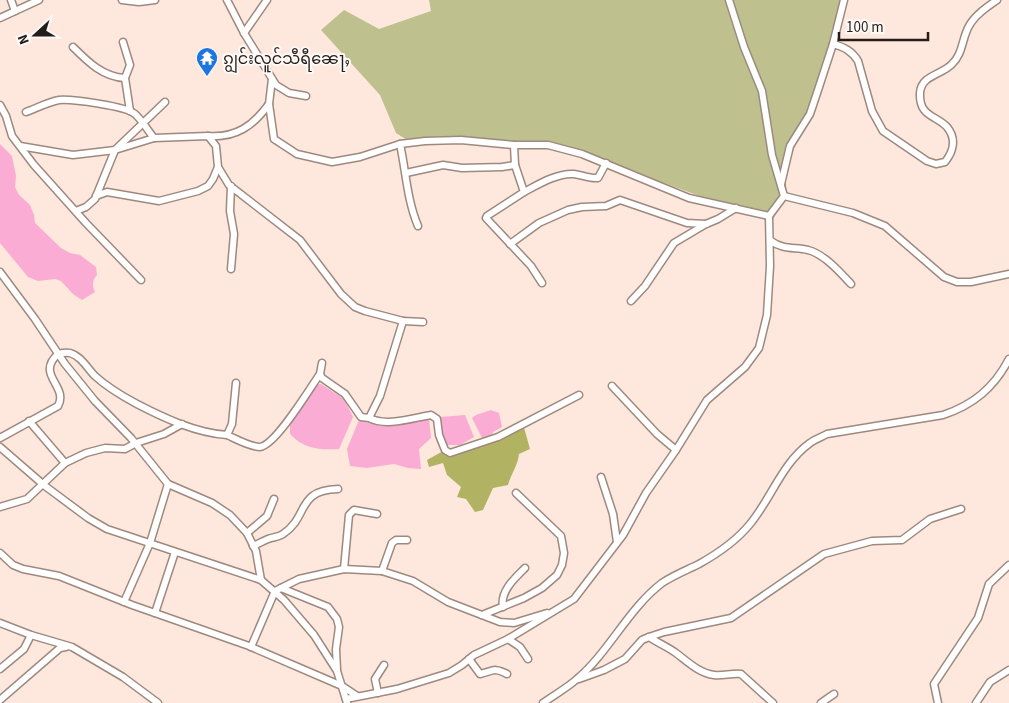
<svg xmlns="http://www.w3.org/2000/svg" width="1009" height="703" viewBox="0 0 1009 703" font-family="'Source Sans 3','Noto Sans Myanmar',sans-serif">
	<rect width="100%" height="100%" fill="#fee7dc"/>
	<!-- green -->
	<polygon fill="#bec08e" points="429,0 844,0 807,117 785,171 787,195 773,219 738,210 579,152 528,146 447,139 407,140 396,133 380,95 321,30 344,10 379,29 431,11"/>
	<!-- forest -->
	<path fill="#b2b362" d="M523,424L530,449L519,454C518,465 511,474 508,485L493,488L483,510L475,512L466,499L457,497L461,487L447,475L443,463L429,467L427,460L445,450H464L492,441L502,431Z"/>
	<!-- water -->
	<g fill="#faacd4">
		<path d="M0,144L12,156L16,176L15,187L19,195L30,205L34,215L35,223L61,248L70,253L80,255L96,267L97,275C92,280 92,286 95,292L82,300L73,294L61,281L55,279L38,281L28,277L0,243Z"/>
		<path d="M321,384L344,399L353,417L339,449C319,450 304,449 290,434V425L314,385Z"/>
		<polygon points="491,410 499,413 502,427 493,432 491,438 482,438 472,418 476,415"/>
		<polygon points="465,415 474,437 460,445 446,445 440,430 441,417"/>
		<path d="M429,419L431,438L419,449L421,469L408,468L394,464L367,468L350,466L347,449L359,420C385,430 402,426 429,419Z"/>
	</g>
	<g fill="none" stroke-linecap="round" stroke-linejoin="round">
		<!-- street casing -->
		<g stroke="#9e897f" stroke-width="9">
			<g id="street">
				<polyline points="11,0 15,11"/>
				<polyline points="122,0 139,2 155,0"/>
				<polyline points="227,0 244,33 276,85 289,93 306,96"/>
				<polyline points="729,0 744,47 762,91 772,155 784,196"/>
				<polyline points="0,18 39,0"/>
				<polyline points="244,33 267,0"/>
				<polyline points="123,42 130,65 125,78 130,111"/>
				<path d="M833,44C844,47 852,51 858,61L872,111L883,131L927,161L936,164L945,162C953,152 957,139 947,127C936,115 919,117 920,93C921,75 942,75 952,64C963,54 962,38 969,26C975,15 987,7 997,0"/>
				<path d="M73,47C88,62 103,77 125,78"/>
				<polyline points="272,79 269,104 274,139 297,154 332,162 360,157 400,144 425,141 461,140 514,145 548,145 582,154 689,198 769,216"/>
				<polyline points="0,105 6,116 12,136 34,165 86,223 141,280"/>
				<path d="M26,112C37,108 48,102 59,100C72,99 126,106 135,114C142,120 148,131 154,138L208,136L216,146L218,167L213,179L208,186L198,191L159,201L107,192L96,196"/>
				<path d="M208,136C236,138 253,126 269,104"/>
				<path d="M400,144C406,172 407,200 418,226"/>
				<polyline points="514,145 515,165 524,192 487,216 486,218 531,266 542,283"/>
				<polyline points="20,146 73,155 115,150 165,102"/>
				<polyline points="218,167 229,185 300,240 341,294 355,307 365,311 403,321 423,322"/>
				<polyline points="406,173 443,165 462,168 502,167 515,165"/>
				<polyline points="781,184 790,146 810,114 819,87 833,44 844,0"/>
				<path d="M524,192C539,184 557,173 574,174C582,175 590,179 598,178L606,163"/>
				<polyline points="76,211 86,207 95,199 115,150 154,138"/>
				<path d="M771,241C783,250 794,247 808,250C824,254 840,272 851,284"/>
				<polyline points="510,244 539,223 568,210 582,207 606,206 620,200 687,223 706,224"/>
				<polyline points="231,269 234,234 230,211 231,186"/>
				<polyline points="0,272 35,319 65,364 95,401 131,438 168,484 212,503 230,515 247,533 256,551 261,580"/>
				<polyline points="631,301 645,286 674,243 706,224 718,219 736,208"/>
				<polyline points="322,363 320,374 322,378 345,394 361,417 369,418 380,396 403,321"/>
				<polyline points="612,386 657,434 676,450"/>
				<path d="M369,418C387,427 412,418 431,415L437,419L439,435L445,450L450,453L498,437L579,395"/>
				<polyline points="29,421 65,463"/>
				<path d="M227,435C236,439 250,447 260,447C276,445 310,388 320,374"/>
				<path d="M0,438L58,406C69,386 35,375 58,354C62,353 66,352 70,353C81,356 87,368 95,376C107,387 122,396 137,404C164,418 196,433 227,435L232,424L236,383"/>
				<polyline points="0,447 45,486 88,518 107,529 261,580 284,600 314,635 337,671 347,703"/>
				<polyline points="601,477 613,514 617,542"/>
				<polyline points="0,507 27,499 65,463 86,453 105,448 125,449 136,443 164,434 182,424"/>
				<polyline points="247,533 267,516 274,499"/>
				<path d="M253,546C258,544 263,541 268,539C273,537 279,537 283,534C309,517 296,490 338,489"/>
				<polyline points="0,553 13,565 23,569 59,576 132,605 249,646 342,686 357,696"/>
				<polyline points="344,569 349,515 354,510 377,514"/>
				<polyline points="382,571 392,543 396,540 407,540"/>
				<polyline points="281,588 328,607 337,619 339,627 336,649 337,670"/>
				<polyline points="124,602 150,543 168,484"/>
				<path d="M503,607C500,591 515,578 525,568"/>
				<polyline points="155,613 175,552"/>
				<polyline points="482,615 524,598 542,588 557,575 562,565 564,553 561,536 516,493"/>
				<polyline points="0,623 31,635 72,647 123,677 158,703"/>
				<path d="M649,637C658,643 668,647 676,653C688,662 699,673 714,675C723,676 732,673 741,674L773,703"/>
				<polyline points="508,639 520,647 528,659"/>
				<polyline points="251,647 275,591 299,579 344,569 382,571 413,581 448,602 500,622 514,623 547,613"/>
				<path d="M469,659L480,674C493,671 494,667 507,674"/>
				<polyline points="0,669 24,649 31,635"/>
				<polyline points="579,679 604,670 625,659 642,640 649,637 664,632 731,618 824,554 872,541 902,540 930,519 961,509"/>
				<polyline points="378,693 375,679 384,665"/>
				<polyline points="346,699 397,689 449,673 462,665 474,655 508,639 574,599 623,535 646,493 676,450 707,400 745,367 759,348 767,315 770,266 769,216 784,196 853,213 885,226 944,277 957,282 971,282 1009,274"/>
				<polyline points="0,700 60,648 66,647"/>
				<path d="M543,703C554,695 567,688 577,679C609,652 628,609 662,583C674,575 687,570 699,564C717,554 737,540 750,524C771,499 782,463 810,443C815,439 822,437 827,434L943,415C973,405 994,388 1009,359"/>
				<polyline points="821,703 834,694"/>
				<polyline points="938,703 934,684 978,618 989,584 1009,565"/>
				<polyline points="976,703 990,682 1009,670"/>
			</g>
		</g>
		<!-- street -->
		<use href="#street" stroke="#fff" stroke-width="6"/>
	</g>
	<!-- icons -->
	<defs>
		<g id="temple-pin" transform="scale(1.125)"><path d="M0 17L-7.5 6A9.5 9.5 0 1 1 7.5 6Z" fill="#1b76df" stroke="#fdf9f6"/><path d="M0-6L5-2H3V0L6.5 2.5H4V6H1.5V3h-3V6H-4V2.5H-6.5L-3 0V-2H-5Z" fill="#fff"/></g>
	</defs>
	<g fill-rule="evenodd">
		<use href="#temple-pin" x="207" y="58"/>
	</g>
	<g text-anchor="middle" stroke-width="4" stroke-linejoin="round" paint-order="stroke">
		<!-- poi labels -->
		<g font-size="16" fill="#251d19" stroke="#fdf9f6" text-anchor="start">
			<text x="223" y="64">ၵျွင်းလူင်သီရီၼေႃႇ</text>
		</g>
	</g>
	<!-- north arrow -->
	<g transform="translate(35 35) rotate(249)" stroke="#fdf9f6" stroke-width="4" paint-order="stroke">
	<path d="M0-4L9 19L0 12L-9 19Z" fill="#251d19"/>
	<text y="-8" font-size="14" font-weight="bold" text-anchor="middle" fill="#251d19">N</text>
	</g>
	<!-- scale -->
	<path d="M839 32v8h89v-8" fill="none" stroke="#251d19" stroke-width="2.5"/>
	<text x="846" y="32" font-size="15" fill="#251d19" stroke="#fdf9f6" stroke-width="4" paint-order="stroke">100 m</text>
</svg>
